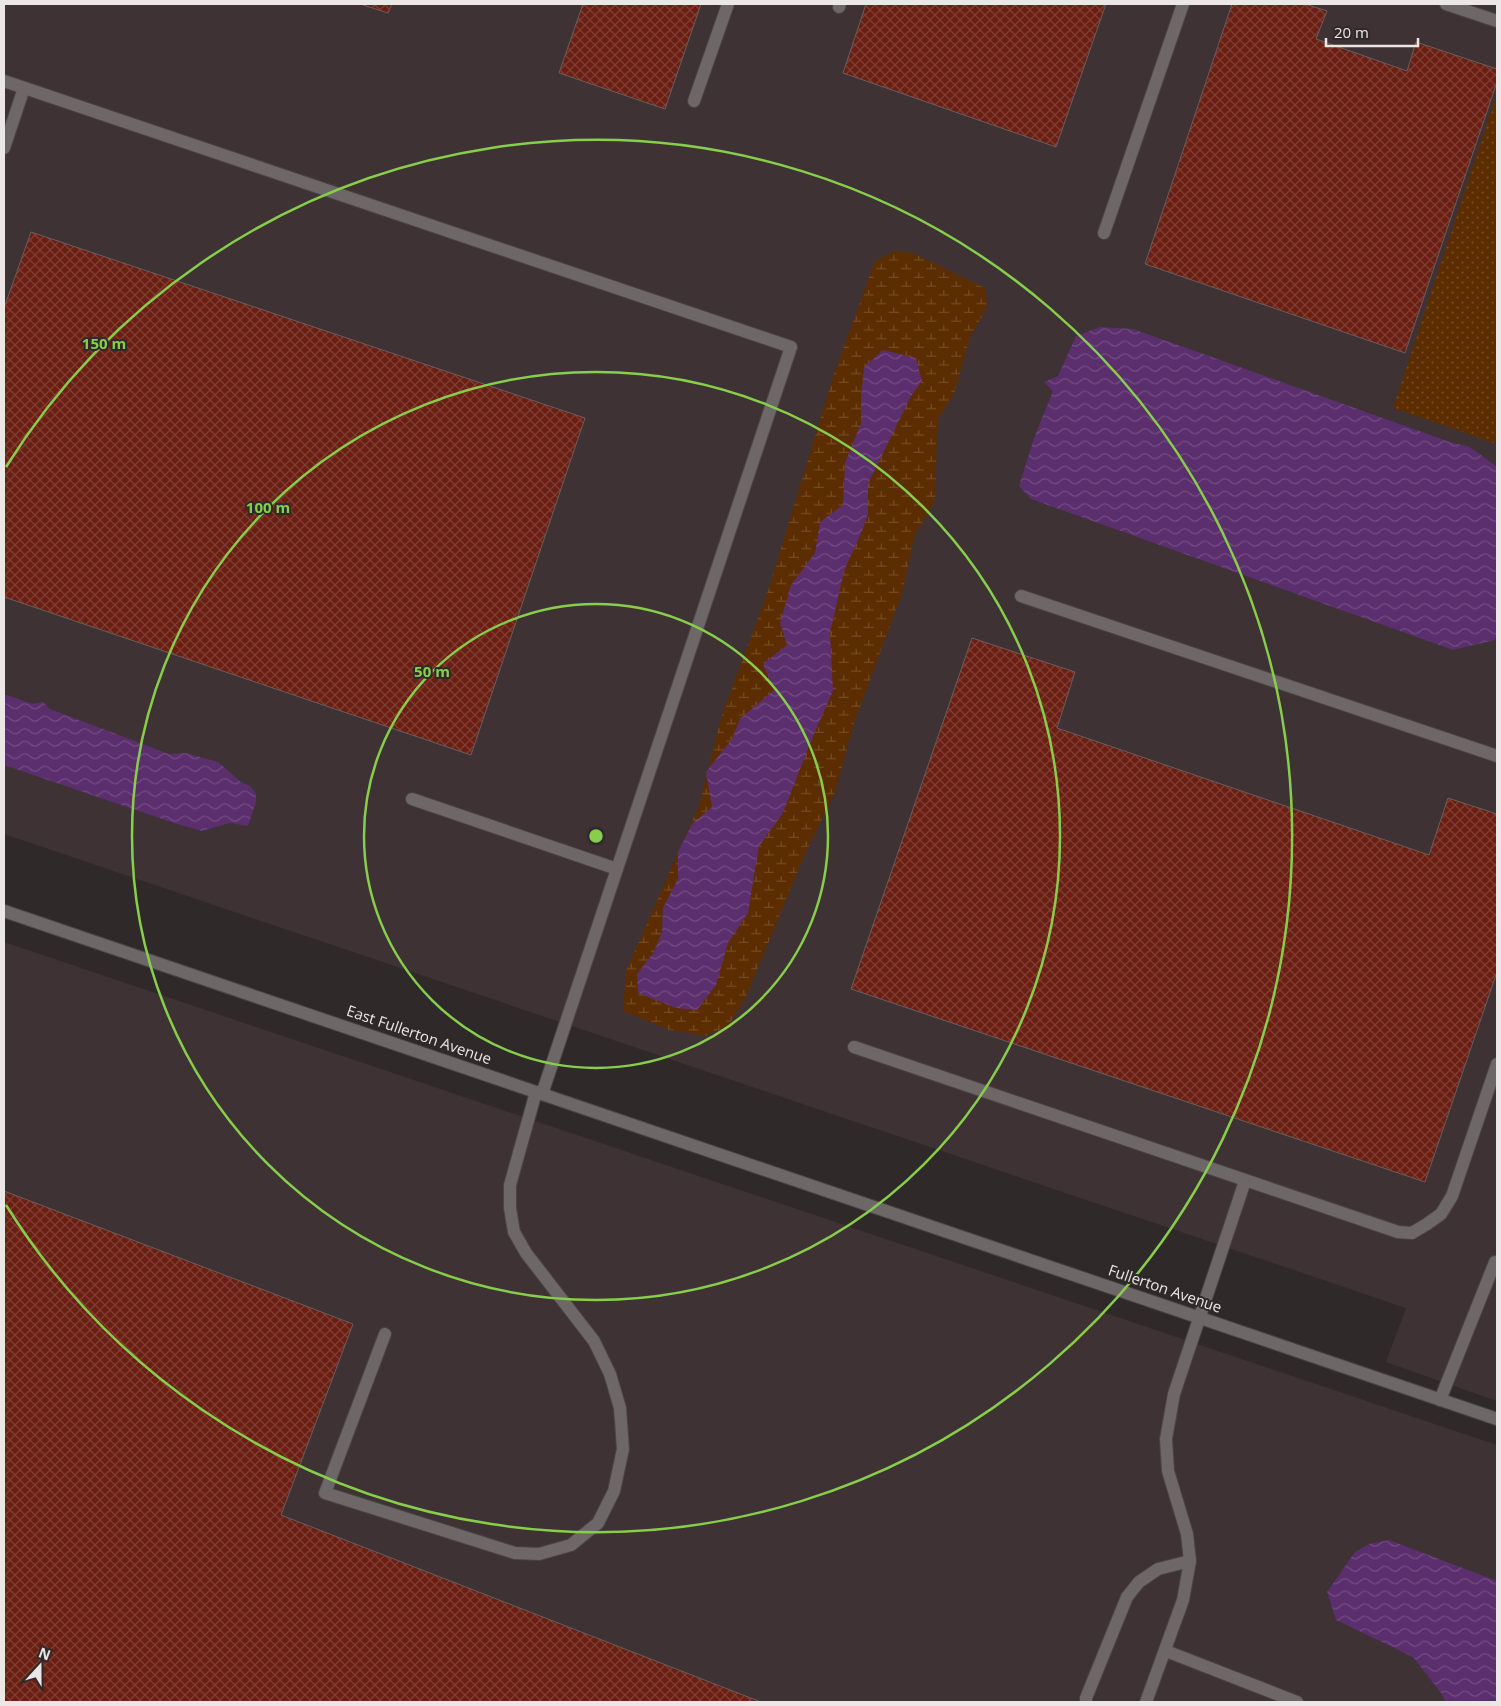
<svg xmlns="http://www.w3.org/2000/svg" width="1501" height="1706" viewBox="0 0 1501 1706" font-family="'Open Sans',sans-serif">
	<defs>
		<pattern id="grass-dots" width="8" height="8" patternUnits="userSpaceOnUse" patternTransform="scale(1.25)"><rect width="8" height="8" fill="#5c2d00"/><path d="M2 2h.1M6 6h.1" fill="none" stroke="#744b25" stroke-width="1.8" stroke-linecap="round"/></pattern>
		<pattern id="wetland-marsh" width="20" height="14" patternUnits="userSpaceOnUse" patternTransform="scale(1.25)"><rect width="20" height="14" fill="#5c2d00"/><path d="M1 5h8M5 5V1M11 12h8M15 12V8" fill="none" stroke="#744b25"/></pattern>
		<pattern id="water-waves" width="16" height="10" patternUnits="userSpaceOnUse" patternTransform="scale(1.25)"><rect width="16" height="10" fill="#5b2e6d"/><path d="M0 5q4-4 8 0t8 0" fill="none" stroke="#734c82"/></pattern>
		<pattern id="building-cross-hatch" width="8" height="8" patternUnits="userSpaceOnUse" patternTransform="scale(1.25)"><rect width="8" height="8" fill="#6b1e12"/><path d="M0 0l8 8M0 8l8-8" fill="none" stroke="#803f34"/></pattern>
	</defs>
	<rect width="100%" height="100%" fill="#2f292a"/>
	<!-- built -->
	<g fill="#3e3234">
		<polygon points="4,4 1497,4 1497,1401 1386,1362 1406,1308 4,834"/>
		<polygon points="4,942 1497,1445 1497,1702 4,1702"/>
	</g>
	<!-- grass -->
	<polygon fill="url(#grass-dots)" points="1497,93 1497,444 1393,408"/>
	<!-- wetland -->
	<polygon fill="url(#wetland-marsh)" points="895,251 913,253 985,288 987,308 970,337 954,394 938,419 935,500 915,535 902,594 854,723 835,792 805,854 745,999 728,1026 706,1036 670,1030 623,1011 626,971 699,806 722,715 768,591 834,374 875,261"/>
	<!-- water -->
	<g fill="url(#water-waves)">
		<polygon points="1100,327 1133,329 1450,442 1470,447 1497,467 1497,634 1495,640 1453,650 1031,499 1019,486 1034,438 1053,391 1044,382 1058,376 1076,336"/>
		<polygon points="883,350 916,358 922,381 911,396 868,484 868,514 862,531 844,571 830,633 833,691 811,741 783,813 759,846 748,913 728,943 716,985 697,1010 676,1008 638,993 637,974 654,952 662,932 663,908 678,879 678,852 692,824 712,807 706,772 732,739 740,719 774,690 763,664 787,645 780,623 791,585 815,553 820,522 843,505 845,463 861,423 861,397 864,367"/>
		<polygon points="4,694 33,704 43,702 50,709 169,754 186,753 218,762 241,782 250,786 256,794 256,802 248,826 230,823 202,831 177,824 4,765"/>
		<polygon points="1389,1540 1497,1581 1497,1702 1446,1702 1441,1693 1413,1657 1336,1620 1327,1592 1355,1552 1369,1544"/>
	</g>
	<!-- building -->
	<g fill="url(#building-cross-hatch)" stroke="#665f5e">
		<polygon points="360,4 392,4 388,13"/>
		<polygon points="583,4 701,4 665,109 559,73"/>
		<polygon points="866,4 1106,4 1056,147 843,73"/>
		<polygon points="1232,4 1305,4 1327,11 1316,39 1407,71 1416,42 1497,69 1497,82 1405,353 1145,264"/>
		<polygon points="31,232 585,418 471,755 4,597 4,308"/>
		<polygon points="972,638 1075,672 1057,728 1429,855 1448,798 1497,814 1497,972 1425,1182 851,989"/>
		<polygon points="4,1191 353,1324 281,1515 761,1702 4,1702"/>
	</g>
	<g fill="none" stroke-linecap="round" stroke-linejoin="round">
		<!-- minor casing -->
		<g stroke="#4a4445" stroke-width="14">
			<g id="minor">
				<polyline points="1446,4 1497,21"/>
				<polyline points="839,7 840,4"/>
				<polyline points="4,81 791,347 542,1094"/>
				<polyline points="694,101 728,4"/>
				<polyline points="4,148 24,88"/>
				<polyline points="1104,233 1183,4"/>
				<polyline points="1021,596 1497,756"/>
				<polyline points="412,799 617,869"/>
				<polyline points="4,911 1497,1419"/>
				<polyline points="854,1047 1398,1232 1412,1233 1427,1224 1441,1214 1452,1196 1497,1064"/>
				<polyline points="385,1334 325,1493 515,1553 539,1554 571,1545 598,1523 614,1491 623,1449 620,1408 610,1374 594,1341 526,1253 514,1232 510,1208 510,1185 536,1092"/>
				<polyline points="1440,1400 1495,1262 1497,1263"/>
				<polyline points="1166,1651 1297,1702"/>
				<polyline points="1086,1702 1086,1698 1127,1597 1139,1582 1158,1569 1190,1561"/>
				<polyline points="1146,1702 1183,1600 1190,1561 1187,1534 1168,1471 1166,1439 1174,1394 1245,1181"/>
			</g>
		</g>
		<!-- minor -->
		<use href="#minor" stroke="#6e6768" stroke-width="12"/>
	</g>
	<!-- distance rings -->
	<g fill="none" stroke="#87cf4b" stroke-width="2.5">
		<circle cx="596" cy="836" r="232"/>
		<circle cx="596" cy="836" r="464"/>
		<path d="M6 467A696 696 0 1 1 6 1205"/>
	</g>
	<g text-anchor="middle" stroke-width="4" stroke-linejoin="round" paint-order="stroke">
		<!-- street labels -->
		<g font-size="15" fill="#ebe7e7" stroke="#2f292a">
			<text transform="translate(419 1035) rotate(19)" y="5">East Fullerton Avenue</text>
			<text transform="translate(1165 1289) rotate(19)" y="5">Fullerton Avenue</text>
		</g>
	</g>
	<circle cx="596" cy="836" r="8" fill="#87cf4b" stroke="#2f292a" stroke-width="2.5"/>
	<g font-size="15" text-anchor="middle" font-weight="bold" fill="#87cf4b" stroke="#2f292a" stroke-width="4" stroke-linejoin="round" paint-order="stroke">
		<text x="104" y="349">150 m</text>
		<text x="268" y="513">100 m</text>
		<text x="432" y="677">50 m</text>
	</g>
	<!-- border -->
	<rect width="1501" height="1706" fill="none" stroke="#ebe7e7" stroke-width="10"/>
	<!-- north arrow -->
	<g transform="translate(40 1666) rotate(21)" stroke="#2f292a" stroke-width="4" paint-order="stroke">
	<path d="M0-4L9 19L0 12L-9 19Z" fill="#ebe7e7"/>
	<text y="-8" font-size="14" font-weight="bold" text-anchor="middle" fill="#ebe7e7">N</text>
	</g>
	<!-- scale -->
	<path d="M1326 38v8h92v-8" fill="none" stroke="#ebe7e7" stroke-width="2.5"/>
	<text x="1334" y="38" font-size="15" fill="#ebe7e7" stroke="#2f292a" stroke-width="4" paint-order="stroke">20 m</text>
</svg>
